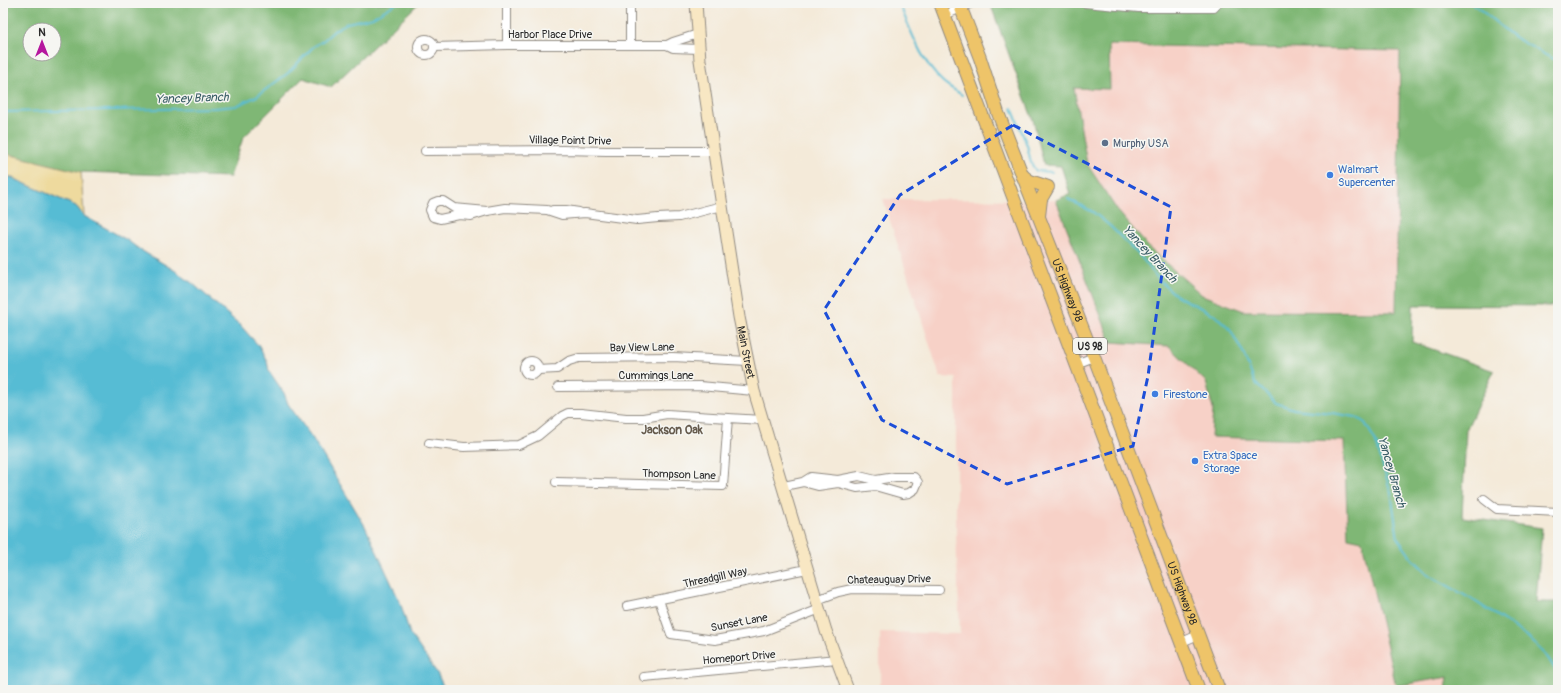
<svg xmlns="http://www.w3.org/2000/svg" width="1561" height="693" viewBox="0 0 1561 693" font-family="Pangolin,sans-serif">
	<rect width="100%" height="100%" fill="#f6f6f2"/>
	<filter id="ink" filterUnits="userSpaceOnUse"><feTurbulence type="fractalNoise" baseFrequency=".025" numOctaves="2"/><feDisplacementMap in="SourceGraphic" scale="8" xChannelSelector="R" yChannelSelector="G"/><feConvolveMatrix kernelMatrix="1 2 1 2 8 2 1 2 1" color-interpolation-filters="sRGB"/></filter>
	<filter id="wash" filterUnits="userSpaceOnUse"><feTurbulence type="fractalNoise" baseFrequency=".012" numOctaves="4" result="noise"/><feDisplacementMap in="SourceGraphic" scale="16" xChannelSelector="R" yChannelSelector="G"/><feGaussianBlur stdDeviation="0.9" result="paint"/><feColorMatrix in="noise" values="0 0 0 0 0 0 0 0 0 0 0 0 0 0 0 0 0 1.4 0 .05"/><feComposite in="paint" operator="in"/></filter>
	<g filter="url(#wash)">
		<rect width="100%" height="100%" fill="#f4ead9"/>
		<!-- built -->
		<g fill="#f7d1c7">
			<polygon points="1109,45 1400,51 1396,312 1244,311 1202,295 1151,250 1117,210 1087,164 1074,88 1110,89"/>
			<polygon points="883,199 1056,200 1111,342 1169,346 1206,382 1213,409 1211,437 1344,441 1348,537 1362,541 1396,686 1448,677 1446,690 880,690 880,632 960,634 956,534 956,378 940,377"/>
		</g>
		<!-- forest -->
		<g fill="#7fb774" stroke="#557150" fill-rule="evenodd">
			<path d="M3,3H419L331,87L303,78L243,138L230,177L81,172L3,153ZM30,30H54V54H30Z"/>
			<path d="M990,3H1558V306L1413,305L1412,342L1494,371L1466,430L1462,517L1542,528L1536,602H1558V690H1446L1448,677L1396,686L1362,541L1348,538L1344,441L1211,437L1213,409L1206,382L1169,346L1111,342L1056,200L1070,194L1061,166L1044,165L1034,123ZM1109,45L1400,51L1396,312L1244,311L1202,295L1151,250L1117,210L1087,164L1074,88L1110,89Z"/>
		</g>
		<!-- sand -->
		<polygon fill="#eeda9e" stroke="#8c8264" points="3,153 81,172 84,216 76,206 3,174"/>
		<!-- water -->
		<polygon fill="#56bcd4" stroke="#407480" points="3,174 76,206 84,216 127,240 139,249 174,270 192,283 240,325 258,345 267,361 269,371 284,393 288,404 313,439 365,526 400,602 410,634 437,673 445,690 3,690"/>
		<g fill="none" stroke-linecap="round" stroke-linejoin="round">
			<!-- stream -->
			<g stroke="#56bcd4" stroke-width="2">
				<path d="M899,3C910,28 921,62 942,81C947,86 955,90 962,95"/>
				<polyline points="1472,3 1514,37 1558,62"/>
				<polyline points="1012,108 1027,145 1031,163 1036,171 1052,172"/>
				<polyline points="3,112 214,108 236,106 257,96 288,73 313,47 324,40 335,30 347,23 373,17 397,3"/>
				<polyline points="1068,199 1093,212 1110,226 1141,257 1160,281 1177,296 1215,315 1230,329 1243,353 1255,383 1276,403 1294,409 1332,413 1356,417 1365,423 1375,440 1391,493 1398,539 1412,558 1429,575 1473,600 1527,636 1548,658 1558,674"/>
			</g>
		</g>
	</g>
	<g filter="url(#ink)">
		<g fill="none" stroke-linecap="round" stroke-linejoin="round">
			<!-- minor casing -->
			<g stroke="#908a82" stroke-width="10">
				<g id="minor">
					<polyline points="630,3 630,45"/>
					<polyline points="1085,3 1139,8 1214,8 1218,3"/>
					<polyline points="945,15 972,3"/>
					<circle cx="426" cy="47" r="8"/>
					<polyline points="507,45 507,3"/>
					<polyline points="667,45 673,42 698,34"/>
					<polyline points="434,47 507,45 667,45 673,48 699,49"/>
					<polyline points="425,151 562,150 607,151 714,151"/>
					<polygon points="438,201 443,201 454,208 487,211 471,216 459,215 440,219 433,217 430,210 433,203"/>
					<polyline points="553,210 566,210 579,212"/>
					<polyline points="487,211 505,208 547,210 562,215 585,213 637,220 658,218 679,217 722,206"/>
					<circle cx="531" cy="368" r="7"/>
					<polyline points="1076,364 1094,357"/>
					<polyline points="538,370 557,369 569,361 579,358 673,357 748,361"/>
					<polyline points="558,387 700,386 754,391"/>
					<polyline points="429,443 464,447 519,445 538,436 562,416 568,413 581,413 626,418 643,418 667,414 728,418"/>
					<polyline points="556,482 723,486 728,418 763,420"/>
					<polyline points="784,486 803,482 811,477 838,480 859,476 876,480 895,477 914,477 918,482 915,489 909,493 903,494 875,486 857,488 838,483 818,486 803,482"/>
					<polyline points="1484,499 1497,509 1558,512"/>
					<polyline points="659,600 671,634 715,640 764,631 820,609"/>
					<polyline points="817,600 838,592 852,589 939,590"/>
					<polyline points="627,606 807,569"/>
					<polyline points="1182,642 1198,635"/>
					<polyline points="644,677 837,659"/>
				</g>
			</g>
			<!-- secondary casing -->
			<g stroke="#908a82" stroke-width="13">
				<g id="secondary">
					<path id="s1" d="M696,3L700,60L722,206L739,317L754,391L826,631L848,690"/>
				</g>
			</g>
			<!-- primary casing -->
			<g stroke="#908a82" stroke-width="14">
				<g id="primary">
					<polyline points="940,3 1199,690"/>
					<path id="s2" d="M959,3L980,58L998,113L1094,357L1219,690"/>
					<polyline points="1022,175 1030,181 1048,187 1041,199 1039,216"/>
				</g>
			</g>
			<!-- minor -->
			<use href="#minor" stroke="#fff" stroke-width="8"/>
			<!-- secondary -->
			<use href="#secondary" stroke="#f8e7c3" stroke-width="11"/>
			<!-- primary -->
			<use href="#primary" stroke="#eec469" stroke-width="12"/>
		</g>
	</g>
	<!-- marked area -->
	<path fill="none" stroke="#1d4ed8" stroke-width="3" stroke-dasharray="8 5" stroke-linejoin="round" d="M1013,125L1171,207L1148,376L1133,446L1007,484L882,420L824,310L900,195Z"/>
	<!-- markers -->
	<circle fill="#5c6f8a" stroke="#f6f6f2" stroke-width="1.5" cx="1105" cy="143" r="4"/>
	<g fill="#3f7fe0" stroke="#f6f6f2" stroke-width="1.5">
		<circle cx="1330" cy="175" r="4"/>
		<circle cx="1155" cy="394" r="4"/>
		<circle cx="1195" cy="461" r="4"/>
	</g>
	<g text-anchor="middle" stroke-width="3" stroke-linejoin="round" paint-order="stroke">
		<!-- shield labels -->
		<rect fill="#f6f6f2" stroke="#686867" stroke-width="1" x="1073" y="338" width="34" height="16" rx="3"/>
		<g font-size="10" font-weight="bold" fill="#2b2b2b">
			<text x="1090" y="350">US 98</text>
		</g>
		<!-- street labels -->
		<g font-size="11" fill="#2b2b2b" stroke="#f6f6f2">
			<text x="550" y="38">Harbor Place Drive</text>
			<text transform="translate(570 140) rotate(1)" y="4">Village Point Drive</text>
			<text dy="4" stroke="none"><textPath href="#s2" startOffset="307">US Highway 98</textPath></text>
			<text transform="translate(642 347) rotate(-1)" y="4">Bay View Lane</text>
			<text dy="4" stroke="none"><textPath href="#s1" startOffset="353">Main Street</textPath></text>
			<text x="656" y="379">Cummings Lane</text>
			<text transform="translate(679 474) rotate(2)" y="4">Thompson Lane</text>
			<text transform="translate(715 577) rotate(-12)" y="4">Threadgill Way</text>
			<text transform="translate(889 579) rotate(-1)" y="4">Chateauguay Drive</text>
			<text dy="4" stroke="none"><textPath href="#s2" startOffset="631">US Highway 98</textPath></text>
			<text transform="translate(739 622) rotate(-11)" y="4">Sunset Lane</text>
			<text transform="translate(739 657) rotate(-5)" y="4">Homeport Drive</text>
		</g>
		<!-- service labels -->
		<g font-size="11" fill="#4e5e75" stroke="#f6f6f2" text-anchor="start">
			<text x="1113" y="147">Murphy USA</text>
		</g>
		<!-- shop labels -->
		<g font-size="11" fill="#366cbe" stroke="#f6f6f2" text-anchor="start">
			<text x="1338" y="173">Walmart<tspan x="1338" dy="13">Supercenter</tspan></text>
			<text x="1163" y="398">Firestone</text>
			<text x="1203" y="459">Extra Space<tspan x="1203" dy="13">Storage</tspan></text>
		</g>
		<!-- water labels -->
		<g font-size="12" font-style="italic" fill="#3a5e66" stroke="#f6f6f2">
			<text transform="translate(192 98) rotate(-2)" y="4">Yancey Branch</text>
			<text transform="translate(1150 254) rotate(47)" y="4">Yancey Branch</text>
			<text transform="translate(1392 472) rotate(74)" y="4">Yancey Branch</text>
		</g>
		<!-- neighbourhood labels -->
		<g font-size="12" font-weight="bold" fill="#665b4d" stroke="#f6f6f2">
			<text x="672" y="434">Jackson Oak</text>
		</g>
	</g>
	<!-- margin -->
	<rect width="1561" height="693" fill="none" stroke="#f6f6f2" stroke-width="16"/>
	<!-- north arrow -->
	<g transform="translate(42 42)"><circle r="19" fill="#f6f6f2" stroke="#a5a5a2"/>
	<path d="M0-3L7 15L0 10L-7 15Z" fill="#b5179e"/>
	<text y="-6" font-size="11" font-weight="bold" text-anchor="middle" fill="#2b2b2b">N</text>
	</g>
</svg>
